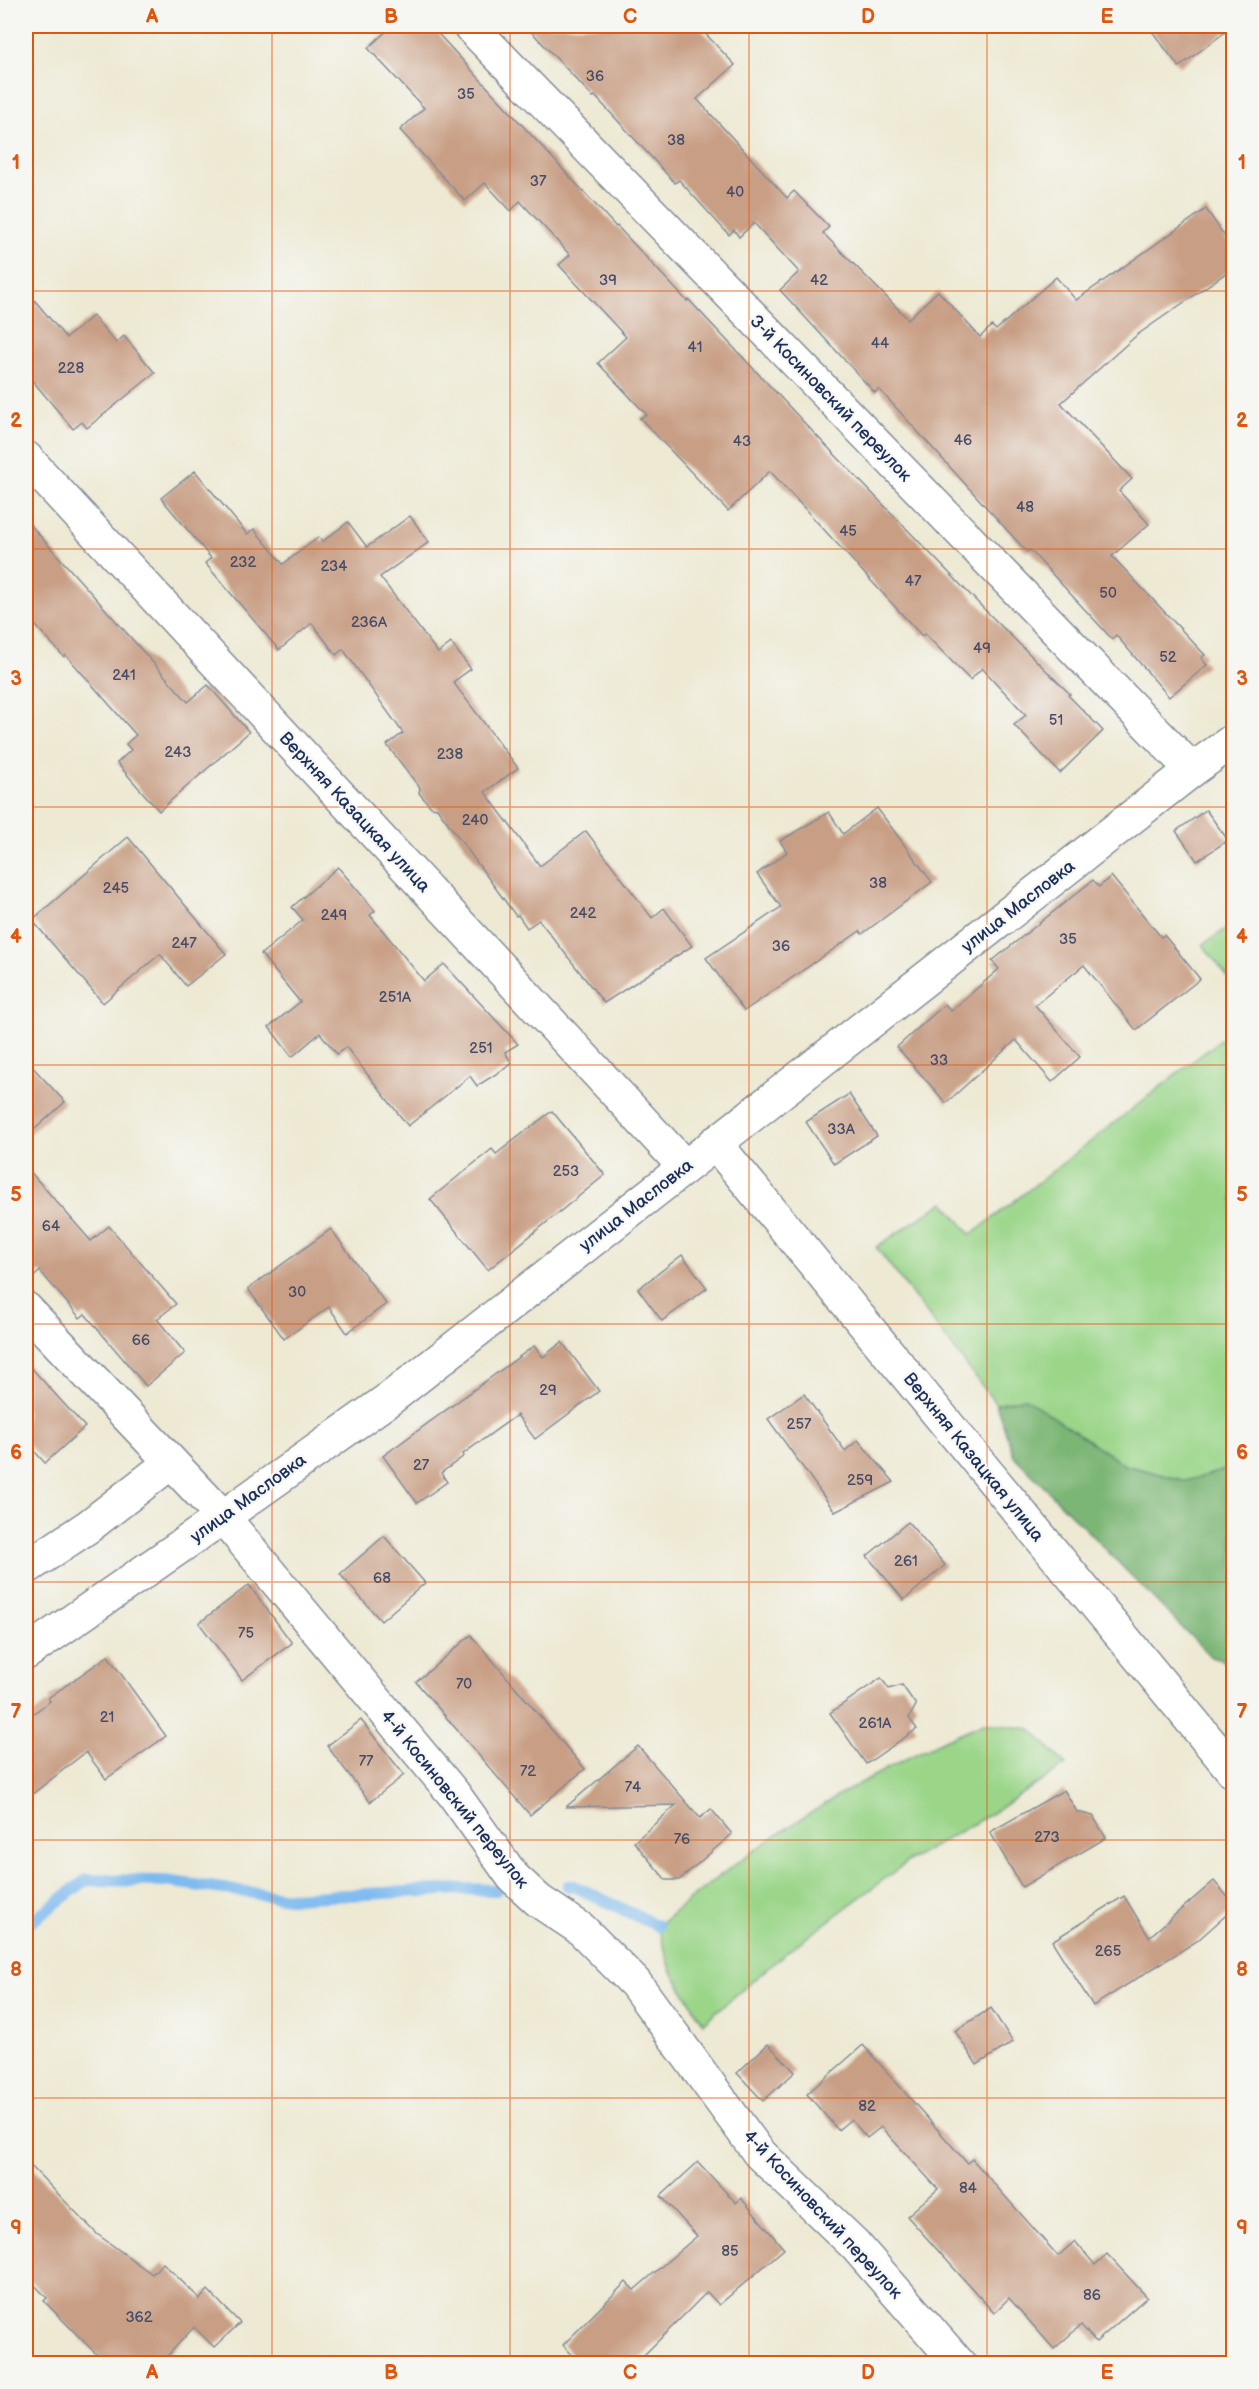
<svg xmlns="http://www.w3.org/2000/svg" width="1259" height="2389" viewBox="0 0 1259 2389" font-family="'Balsamiq Sans',sans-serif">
	<rect width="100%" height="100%" fill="#f6f6f2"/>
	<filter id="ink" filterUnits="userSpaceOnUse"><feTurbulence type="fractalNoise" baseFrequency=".0167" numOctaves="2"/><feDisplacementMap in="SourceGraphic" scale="12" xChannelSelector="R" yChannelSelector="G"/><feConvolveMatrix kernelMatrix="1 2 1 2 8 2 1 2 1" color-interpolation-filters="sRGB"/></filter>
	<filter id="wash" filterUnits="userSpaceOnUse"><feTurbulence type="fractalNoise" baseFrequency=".008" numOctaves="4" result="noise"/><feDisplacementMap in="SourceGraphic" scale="24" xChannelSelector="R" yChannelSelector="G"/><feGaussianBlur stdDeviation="1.35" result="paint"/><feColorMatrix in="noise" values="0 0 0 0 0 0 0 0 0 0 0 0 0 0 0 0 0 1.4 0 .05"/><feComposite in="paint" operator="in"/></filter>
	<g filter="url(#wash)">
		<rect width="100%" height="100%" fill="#ede9d3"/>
		<!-- green -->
		<g fill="#9ad588" stroke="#5a8273" stroke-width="1.5">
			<polygon points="1233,924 1233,984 1203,945"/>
			<polygon points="1233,1030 1233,1468 1186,1481 1125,1465 1025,1398 996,1404 876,1247 944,1202 971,1235"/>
			<path d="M984,1723L1031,1729L1066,1765L992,1813L907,1862L783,1955L703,2023L671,1970L658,1926C752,1844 869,1770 984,1723Z"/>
		</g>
		<!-- forest -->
		<polygon fill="#7bb674" stroke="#4b7269" stroke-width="1.5" points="1025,1398 1125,1465 1186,1481 1233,1468 1233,1664 1211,1657 1014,1456 996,1404"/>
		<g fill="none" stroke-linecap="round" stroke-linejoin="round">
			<!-- stream -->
			<g stroke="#7cb9ef" stroke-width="12">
				<polyline points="568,1886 574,1886 658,1926"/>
				<polyline points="26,1926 86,1880 165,1881 289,1898 461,1889 496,1890"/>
			</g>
		</g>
		<g id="blocks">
			<!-- building -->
			<g fill="#c89e84">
				<polygon points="392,26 431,26 616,227 617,226 687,301 689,300 813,432 984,609 1070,694 1068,695 1103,731 1060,773 1014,725 1026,715 982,668 970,680 925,634 922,636 770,471 728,511 640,418 647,415 598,363 626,337 559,265 570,255 520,201 511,211 485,183 465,201 400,130 424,108 368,48"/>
				<polygon points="526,26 698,26 735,65 697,99 787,198 794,191 829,227 823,233 908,319 938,291 980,337 992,326 996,330 1056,277 1076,300 1206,209 1233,248 1233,268 1137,335 1061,403 1132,479 1119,491 1149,524 1112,556 1205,655 1201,658 1207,665 1169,697 1116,635 1112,639 1030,550 1027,552 879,389 875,393 780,290 799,272 754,223 739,237 734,230 729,235 679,180 675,183 595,96 593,97"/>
				<polygon points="1148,26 1233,26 1179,67"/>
				<polygon points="26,290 66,338 93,316 116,343 124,336 155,373 87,428 82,422 73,429 26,373"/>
				<polygon points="195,471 247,534 254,529 283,564 319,537 322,542 348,522 367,547 410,516 429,542 380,577 438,653 451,643 471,669 453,682 518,768 485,792 540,866 586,831 652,918 664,908 692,946 604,1003 539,920 527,928 518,915 516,916 437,808 431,807 419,793 420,788 387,745 403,733 343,649 336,655 312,623 279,650 205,563 211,558 161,498"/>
				<polygon points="26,520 188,702 208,685 249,732 159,811 117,763 131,750 126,744 136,735 66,655 64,657 26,615"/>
				<polygon points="877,808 932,882 862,934 860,931 744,1011 706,958 781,907 757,874 787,852 780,841 829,812 843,834"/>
				<polygon points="1206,810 1228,840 1197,861 1176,831"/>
				<polygon points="128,837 226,954 186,986 160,954 103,1003 32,920"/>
				<polygon points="338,867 375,911 370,915 424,981 444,964 518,1044 505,1052 512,1064 477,1086 470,1076 408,1126 346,1047 337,1054 320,1033 292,1057 269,1027 300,1002 261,954 303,920 292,907"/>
				<polygon points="1111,876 1161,937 1164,935 1200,979 1136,1030 1084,965 1035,1005 1080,1057 1052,1082 1016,1040 946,1103 897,1047 945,1004 951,1011 999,969 992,961 1093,880 1099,887"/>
				<polygon points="26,1060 65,1102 26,1137"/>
				<polygon points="849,1094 877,1136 834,1164 806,1122"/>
				<polygon points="552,1111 605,1175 488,1270 430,1199 492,1149 496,1154"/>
				<polygon points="26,1167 91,1241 109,1226 176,1304 157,1319 185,1353 146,1386 85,1314 80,1318 40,1271 26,1284"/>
				<polygon points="331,1229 386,1304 347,1333 329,1307 284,1339 248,1289"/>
				<polygon points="682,1255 707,1288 662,1321 638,1289"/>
				<polygon points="562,1342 599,1391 535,1439 517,1415 463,1454 464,1456 441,1473 447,1482 417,1503 383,1456 534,1346 543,1357"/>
				<polygon points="26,1362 85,1427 45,1463 26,1442"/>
				<polygon points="804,1394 845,1451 858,1440 894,1482 835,1512 768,1419"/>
				<polygon points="908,1522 945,1565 904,1600 867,1556"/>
				<polygon points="384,1536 425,1583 381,1621 340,1574"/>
				<polygon points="249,1585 292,1643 242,1680 199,1623"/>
				<polygon points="471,1635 585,1769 530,1815 416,1682"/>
				<polygon points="108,1656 166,1736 106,1779 86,1752 26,1799 26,1719 50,1701 48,1698"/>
				<polygon points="881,1678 889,1689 902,1685 916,1705 909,1718 917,1729 866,1764 830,1713"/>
				<polygon points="361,1720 404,1775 370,1802 327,1746"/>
				<polygon points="638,1746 700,1818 711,1809 732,1834 679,1880 666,1880 634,1842 676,1805 566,1807"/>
				<polygon points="1064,1790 1077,1812 1093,1816 1106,1838 1022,1887 990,1832"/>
				<polygon points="1214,1881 1233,1903 1233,1909 1197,1941 1093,2006 1052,1941 1124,1896 1149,1937"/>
				<polygon points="991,2008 1013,2042 977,2065 955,2031"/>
				<polygon points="768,2044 795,2072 763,2101 737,2073"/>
				<polygon points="863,2045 967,2163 972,2159 1058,2256 1075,2241 1095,2265 1107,2254 1147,2297 1096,2342 1081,2325 1054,2349 1009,2298 994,2313 907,2216 938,2189 881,2127 867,2138 851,2119 838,2130 807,2094"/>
				<polygon points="26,2161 97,2234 152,2274 163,2263 200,2299 208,2290 240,2323 214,2347 194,2327 160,2364 106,2364 44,2301 47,2298 26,2276"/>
				<polygon points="698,2162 736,2203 741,2198 784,2249 719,2305 707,2292 635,2364 581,2364 563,2345 626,2282 634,2290 697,2236 661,2196"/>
			</g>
		</g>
	</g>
	<g filter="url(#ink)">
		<use href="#blocks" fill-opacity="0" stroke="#848c98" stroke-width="1.5"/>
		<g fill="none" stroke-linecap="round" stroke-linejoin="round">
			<!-- minor casing -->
			<g stroke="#848c98" stroke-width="36">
				<g id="minor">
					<polyline points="470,26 1192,770"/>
					<polyline points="26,458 685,1167"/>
					<polyline points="715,1143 1234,1772"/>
					<polyline points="26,1309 223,1517 453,1793 513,1877 539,1901 581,1929 635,1983 759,2153 855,2245 959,2364"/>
					<polyline points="26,1568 89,1526 170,1463"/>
					<polyline points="26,1653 223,1517 392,1397 1192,770 1234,740"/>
				</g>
			</g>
			<!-- minor -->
			<use href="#minor" stroke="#fff" stroke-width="33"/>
		</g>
	</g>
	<!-- grid -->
	<path fill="none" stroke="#de5710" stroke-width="1.5" stroke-opacity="0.55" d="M272,26V2364M510,26V2364M749,26V2364M987,26V2364M26,291H1234M26,549H1234M26,807H1234M26,1065H1234M26,1324H1234M26,1582H1234M26,1840H1234M26,2098H1234"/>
	<g text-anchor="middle" stroke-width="4.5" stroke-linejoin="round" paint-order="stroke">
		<!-- number labels -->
		<g font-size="15" fill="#464b68">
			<text x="595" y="81">36</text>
			<text x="466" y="99">35</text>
			<text x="676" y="145">38</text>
			<text x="538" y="186">37</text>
			<text x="735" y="197">40</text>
			<text x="608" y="285">39</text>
			<text x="819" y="285">42</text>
			<text x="880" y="348">44</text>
			<text x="695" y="352">41</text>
			<text x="71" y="373">228</text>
			<text x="963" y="445">46</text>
			<text x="742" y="446">43</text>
			<text x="1025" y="512">48</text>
			<text x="848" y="536">45</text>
			<text x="243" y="567">232</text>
			<text x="334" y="571">234</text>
			<text x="913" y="586">47</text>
			<text x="1108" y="598">50</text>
			<text x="369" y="627">236А</text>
			<text x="982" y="653">49</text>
			<text x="1168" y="662">52</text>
			<text x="124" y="680">241</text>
			<text x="1056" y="725">51</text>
			<text x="178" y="757">243</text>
			<text x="450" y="759">238</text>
			<text x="475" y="825">240</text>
			<text x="878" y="888">38</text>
			<text x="116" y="893">245</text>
			<text x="583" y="918">242</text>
			<text x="334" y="920">249</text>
			<text x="1068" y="944">35</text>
			<text x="184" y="948">247</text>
			<text x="781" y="951">36</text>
			<text x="395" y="1002">251А</text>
			<text x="481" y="1053">251</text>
			<text x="939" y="1065">33</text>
			<text x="841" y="1134">33А</text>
			<text x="566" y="1176">253</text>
			<text x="51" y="1231">64</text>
			<text x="297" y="1297">30</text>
			<text x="141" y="1345">66</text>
			<text x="548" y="1395">29</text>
			<text x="799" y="1429">257</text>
			<text x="421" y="1470">27</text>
			<text x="860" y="1485">259</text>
			<text x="906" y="1566">261</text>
			<text x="382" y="1583">68</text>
			<text x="246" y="1638">75</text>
			<text x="464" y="1689">70</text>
			<text x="107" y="1722">21</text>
			<text x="875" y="1728">261А</text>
			<text x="366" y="1766">77</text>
			<text x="528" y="1776">72</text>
			<text x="633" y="1792">74</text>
			<text x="1047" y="1842">273</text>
			<text x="682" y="1844">76</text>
			<text x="1108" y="1956">265</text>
			<text x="867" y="2111">82</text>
			<text x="968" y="2193">84</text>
			<text x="730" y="2256">85</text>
			<text x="1092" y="2300">86</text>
			<text x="139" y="2322">362</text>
		</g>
		<!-- street labels -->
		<g font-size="18" fill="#1b2f5e" stroke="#f6f6f2">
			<text transform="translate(831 398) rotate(46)" y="6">3-й Косиновский переулок</text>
			<text transform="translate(355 812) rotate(47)" y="6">Верхняя Казацкая улица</text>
			<text transform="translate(1018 906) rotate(-38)" y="6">улица Масловка</text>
			<text transform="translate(636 1205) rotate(-38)" y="6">улица Масловка</text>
			<text transform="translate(974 1457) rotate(51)" y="6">Верхняя Казацкая улица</text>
			<text transform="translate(248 1498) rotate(-36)" y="6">улица Масловка</text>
			<text transform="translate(455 1799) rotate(51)" y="6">4-й Косиновский переулок</text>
			<text transform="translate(823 2214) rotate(47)" y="6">4-й Косиновский переулок</text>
		</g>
	</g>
	<!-- margin -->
	<rect width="1259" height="2389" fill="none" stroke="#f6f6f2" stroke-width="66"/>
	<rect x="33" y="33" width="1193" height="2323" fill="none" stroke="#de5710" stroke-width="2"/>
	<g font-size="20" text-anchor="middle" font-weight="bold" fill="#de5710">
		<text x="152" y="23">A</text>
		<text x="391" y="23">B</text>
		<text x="630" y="23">C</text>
		<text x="868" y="23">D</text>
		<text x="1107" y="23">E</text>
		<text x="16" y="169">1</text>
		<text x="1242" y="169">1</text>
		<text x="16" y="427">2</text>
		<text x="1242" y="427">2</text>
		<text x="16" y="685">3</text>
		<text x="1242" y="685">3</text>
		<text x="16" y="943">4</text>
		<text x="1242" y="943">4</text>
		<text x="16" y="1201">5</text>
		<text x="1242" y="1201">5</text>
		<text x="16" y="1459">6</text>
		<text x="1242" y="1459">6</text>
		<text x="16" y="1718">7</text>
		<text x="1242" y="1718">7</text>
		<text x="16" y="1976">8</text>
		<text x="1242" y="1976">8</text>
		<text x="16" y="2234">9</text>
		<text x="1242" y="2234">9</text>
		<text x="152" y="2379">A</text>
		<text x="391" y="2379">B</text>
		<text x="630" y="2379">C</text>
		<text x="868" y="2379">D</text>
		<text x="1107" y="2379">E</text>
	</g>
</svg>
